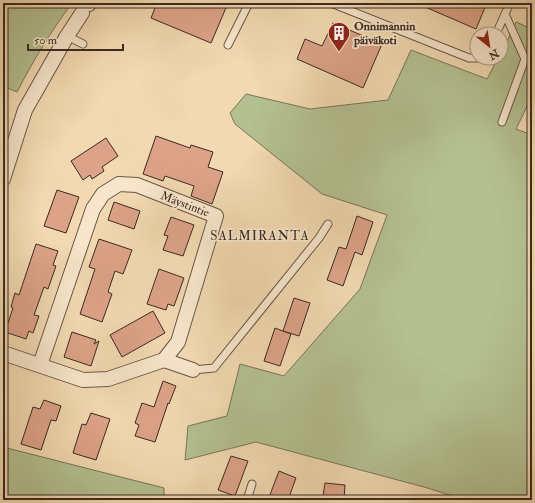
<svg xmlns="http://www.w3.org/2000/svg" width="535" height="503" viewBox="0 0 535 503" font-family="'IM FELL Double Pica',serif">
	<rect width="100%" height="100%" fill="#f2d9b1"/>
	<filter id="stains"><feTurbulence type="fractalNoise" baseFrequency=".005" numOctaves="4"/><feColorMatrix values="0 0 0 0 .2 0 0 0 0 .09 0 0 0 0 .02 0 0 0 .5 -.17"/></filter>
	<radialGradient id="worn" r=".72"><stop offset=".6" stop-color="#630" stop-opacity="0"/><stop offset="1" stop-color="#630" stop-opacity=".3"/></radialGradient>
	<!-- green -->
	<g fill="#b4c091" stroke="#78755a">
		<path d="M3,3H72C51,31 33,61 17,92L3,86V33L5,30V21L3,20Z"/>
		<polygon points="516,22 532,29 532,96 516,129 532,135 532,500 466,500 424,487 256,442 185,460 188,426 227,416 240,364 284,376 360,289 387,215 322,194 235,124 230,113 246,94 310,109 388,100 411,50 487,79 498,58 501,58 501,53 508,39"/>
		<polygon points="3,447 164,488 164,500 3,500"/>
	</g>
	<!-- building -->
	<g fill="#dda388" stroke="#3b2a22">
		<polygon points="157,3 228,3 211,43 151,18"/>
		<polygon points="416,3 480,3 486,5 476,29"/>
		<polygon points="333,23 382,44 363,88 297,59 305,39 322,46"/>
		<polygon points="156,136 190,148 191,145 213,152 208,167 223,172 212,204 191,196 194,186 165,176 163,181 143,174"/>
		<polygon points="106,138 118,156 102,167 104,171 92,179 90,175 83,180 71,161"/>
		<polygon points="57,190 79,197 66,233 44,226"/>
		<polygon points="114,202 140,211 134,229 108,220"/>
		<polygon points="357,216 373,222 362,255 355,252 343,286 327,280 339,247 346,249"/>
		<polygon points="171,217 194,225 183,256 163,250 168,236 164,235"/>
		<polygon points="99,239 132,250 123,274 115,271 108,292 112,294 102,322 80,314 95,269 89,267"/>
		<polygon points="36,244 58,251 53,265 56,266 48,289 44,287 34,315 39,316 33,333 29,331 26,339 5,332 13,308 11,307 15,293 19,295"/>
		<polygon points="159,269 184,278 174,306 168,304 166,310 147,304"/>
		<polygon points="294,298 310,303 299,336 283,331"/>
		<polygon points="153,311 165,333 122,357 110,335"/>
		<polygon points="275,328 291,334 280,366 264,361"/>
		<polygon points="72,332 96,340 94,344 99,341 91,366 64,357"/>
		<polygon points="163,381 176,386 169,404 168,403 155,442 135,436 139,425 135,423 142,403 154,407"/>
		<polygon points="44,400 61,406 56,421 51,420 41,450 21,444 33,407 40,409"/>
		<polygon points="91,413 110,419 96,460 73,453 82,424 86,425"/>
		<polygon points="231,456 248,461 235,496 218,490"/>
		<polygon points="279,471 296,478 288,500 268,500"/>
		<polygon points="325,483 345,485 344,499 323,496"/>
	</g>
	<g fill="none" stroke-linecap="round" stroke-linejoin="round">
		<!-- lane casing -->
		<g stroke="#695646" stroke-width="9">
			<g id="lane">
				<polyline points="331,3 469,58 477,58"/>
				<polyline points="496,34 510,3"/>
				<polyline points="67,36 83,44"/>
				<polyline points="228,45 249,3"/>
				<polyline points="502,122 525,59 505,14"/>
				<polyline points="193,370 214,368 319,238 328,224"/>
				<polyline points="247,500 252,484"/>
			</g>
		</g>
		<!-- street casing -->
		<g stroke="#695646" stroke-width="16">
			<g id="street">
				<polyline points="89,4 89,3"/>
				<polyline points="3,179 25,110 67,36 82,13"/>
				<polyline points="3,353 83,380 108,379 164,360 178,342 216,216 137,185 119,184 103,194 93,209 40,365"/>
				<polyline points="164,360 193,370"/>
			</g>
		</g>
		<!-- lane -->
		<use href="#lane" stroke="#f7e6cc" stroke-width="7"/>
		<!-- street -->
		<use href="#street" stroke="#f7e6cc" stroke-width="14"/>
	</g>
	<!-- icons -->
	<defs>
		<g id="building-pin" transform="scale(1.15)"><path d="M0 17L-7.5 6A9.5 9.5 0 1 1 7.5 6Z" fill="#8f2418" stroke="#f7e6cc"/><path d="M-4-6H4V6H1V3H-1V6H-4ZM-2.5-4.3h1.7v1.8h-1.7ZM.8-4.3h1.7v1.8H.8ZM-2.5-1h1.7V.8h-1.7ZM.8-1h1.7V.8H.8Z" fill="#fff"/></g>
	</defs>
	<g fill-rule="evenodd">
		<use href="#building-pin" x="339" y="33"/>
	</g>
	<g text-anchor="middle" stroke-width="3.5" stroke-linejoin="round" paint-order="stroke">
		<!-- poi labels -->
		<g font-size="12" font-weight="bold" fill="#3b2a22" stroke="#f7e6cc" text-anchor="start">
			<text x="354" y="30">Onnimannin<tspan x="354" dy="14">päiväkoti</tspan></text>
		</g>
		<!-- street labels -->
		<g font-size="12" fill="#3b2a22" stroke="#f7e6cc">
			<text transform="translate(185 204) rotate(21)" y="4">Mäystintie</text>
		</g>
		<!-- neighbourhood labels -->
		<g font-size="13" letter-spacing="1" fill="#3b2a22" stroke="#f7e6cc">
			<text x="260" y="240">SALMIRANTA</text>
		</g>
	</g>
	<!-- margin -->
	<rect width="535" height="503" fill="none" stroke="#f2d9b1" stroke-width="16"/>
	<rect x="4" y="4" width="527" height="495" fill="none" stroke="#3b2a22" stroke-width="2"/>
	<rect x="8" y="8" width="519" height="487" fill="none" stroke="#3b2a22"/>
	<!-- north arrow -->
	<g transform="translate(489 46) rotate(150)"><circle r="19" fill="#f7e6cc" stroke="#ac9b88"/>
	<path d="M0-3L7 15L0 10L-7 15Z" fill="#8f2418"/>
	<text y="-6" font-size="11" font-weight="bold" text-anchor="middle" fill="#3b2a22">N</text>
	</g>
	<!-- scale -->
	<path d="M28 44v6h95v-6" fill="none" stroke="#3b2a22" stroke-width="2"/>
	<text x="34" y="44" font-size="12" fill="#3b2a22" stroke="#f7e6cc" stroke-width="3" paint-order="stroke">50 m</text>
	<rect width="100%" height="100%" filter="url(#stains)"/>
	<rect width="100%" height="100%" fill="url(#worn)"/>
</svg>
